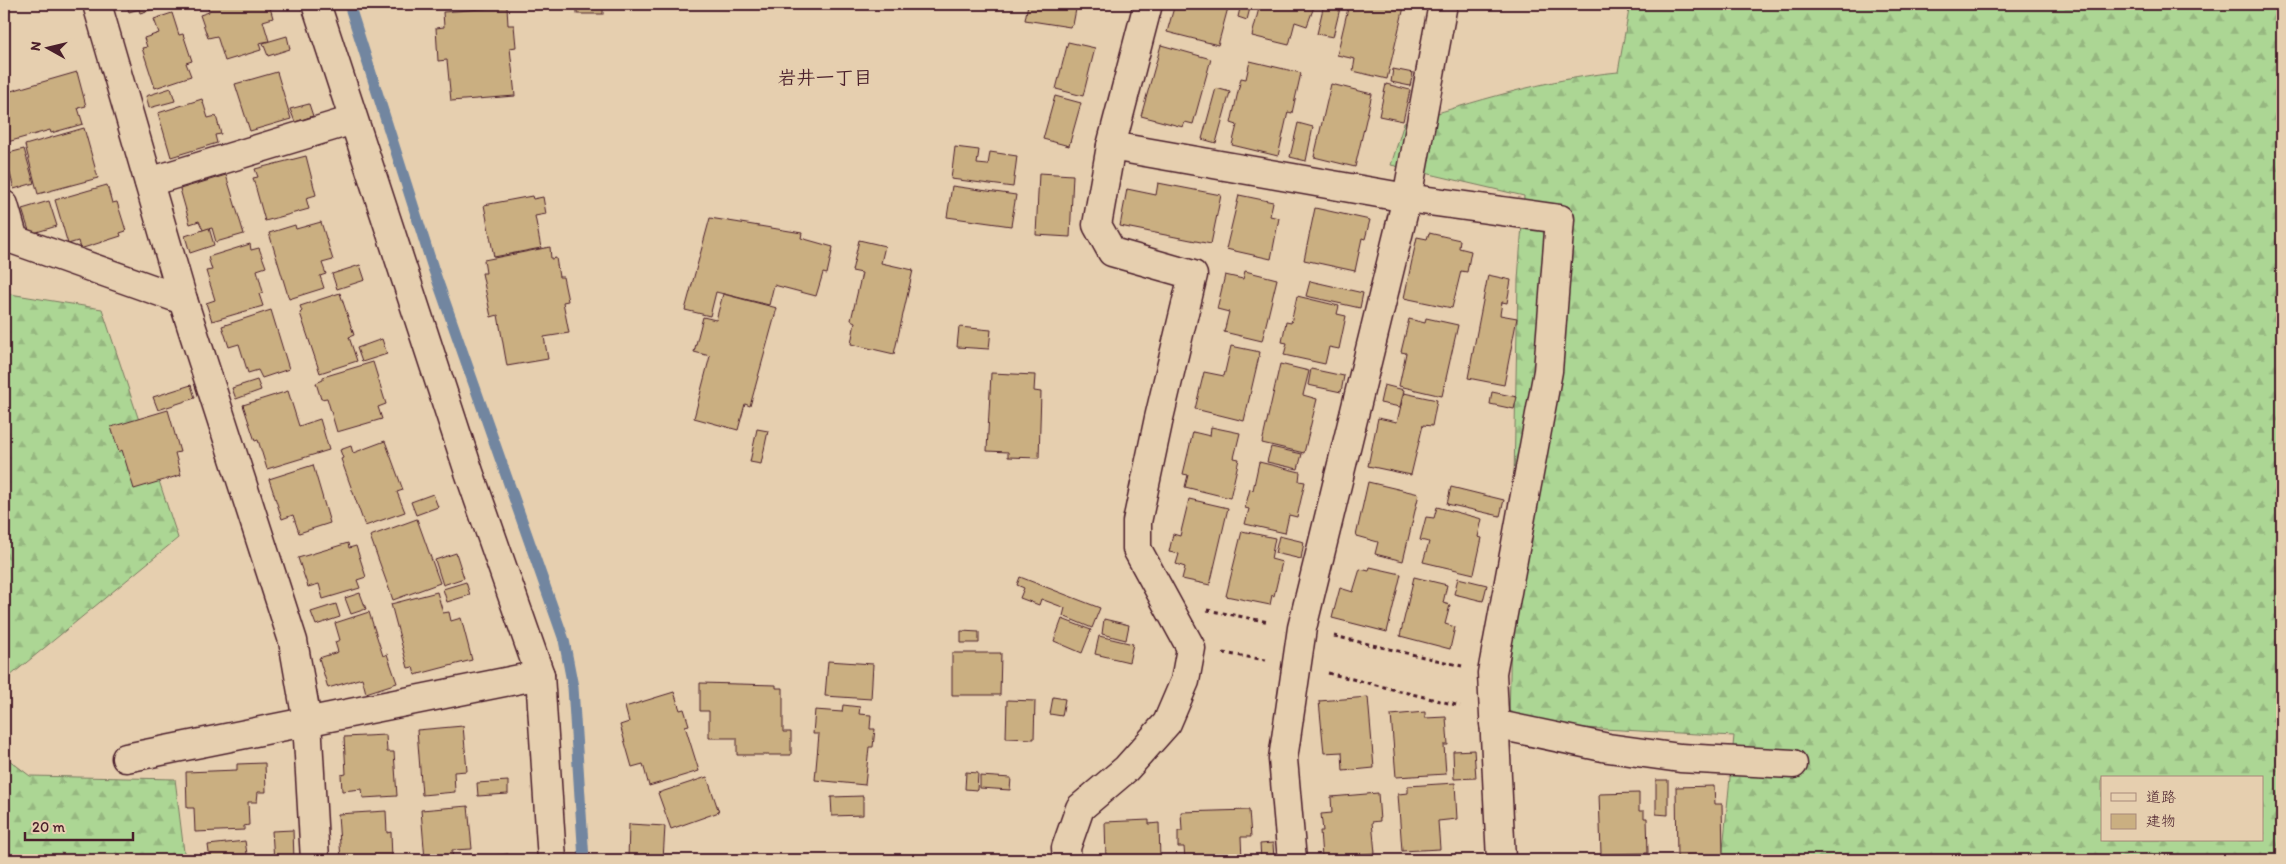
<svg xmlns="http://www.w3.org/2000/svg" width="2286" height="864" viewBox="0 0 2286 864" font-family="Itim,'Klee One',sans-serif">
	<defs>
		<pattern id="forest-firs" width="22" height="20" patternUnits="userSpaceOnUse" patternTransform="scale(1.25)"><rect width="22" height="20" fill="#acd694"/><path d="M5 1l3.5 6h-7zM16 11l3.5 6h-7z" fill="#96b780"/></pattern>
	</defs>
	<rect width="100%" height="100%" fill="#e6cfaf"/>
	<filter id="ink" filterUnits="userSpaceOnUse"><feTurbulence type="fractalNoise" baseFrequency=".02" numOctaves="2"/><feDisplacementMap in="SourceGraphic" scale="10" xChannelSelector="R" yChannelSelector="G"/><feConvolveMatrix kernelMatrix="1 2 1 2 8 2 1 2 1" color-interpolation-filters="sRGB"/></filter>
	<g filter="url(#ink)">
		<!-- forest -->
		<g fill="url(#forest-firs)" stroke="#7b7a60" fill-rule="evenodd">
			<path d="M1630,4H2282V860H1722L1734,736L1509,724L1518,280L1524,196L1391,165L1404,123C1475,102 1544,79 1618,72ZM2102,778H2262V840H2102Z"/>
			<polygon points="4,293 102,309 178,538 4,681"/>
			<polygon points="4,756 30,776 175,779 185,860 4,860"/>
		</g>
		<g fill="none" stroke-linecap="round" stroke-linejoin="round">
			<!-- stream -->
			<polyline stroke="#7286a0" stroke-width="11" points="349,4 433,268 564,640 573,687 584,860"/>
		</g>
		<!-- building -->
		<g fill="#caaf81" stroke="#4a1f2b">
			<polygon points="119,4 170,4 140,13 139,9 129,12 127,6 120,8"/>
			<polygon points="207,4 269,4 273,18 263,21 269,41 259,43 261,50 225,61 217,36 208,38 200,15 209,12"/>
			<rect x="577" y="4" width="26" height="10"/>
			<polygon points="1028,4 1077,4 1073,25 1071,25 1070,27 1025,20"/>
			<polygon points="1175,4 1229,4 1218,45 1167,32"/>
			<polygon points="1241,4 1251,4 1247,20 1238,17"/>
			<polygon points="1260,4 1315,4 1307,26 1295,22 1289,45 1252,36"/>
			<polygon points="1324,4 1341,4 1333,37 1317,34"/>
			<polygon points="1349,4 1390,4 1404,7 1387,79 1353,71 1355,59 1337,55"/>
			<polygon points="507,7 508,25 514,25 516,47 510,48 515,96 451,101 447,60 438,61 436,28 444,27 443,12"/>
			<polygon points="172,13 179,35 183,34 192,61 186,63 191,76 155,88 142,48 147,47 144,38 159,33 154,19"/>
			<polygon points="287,36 290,49 268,56 263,43"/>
			<polygon points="1068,42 1095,48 1083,96 1056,89"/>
			<polygon points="1161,45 1211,59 1193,124 1185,122 1183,127 1141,116"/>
			<polygon points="1250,61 1301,73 1292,113 1288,112 1278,156 1232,145 1237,125 1231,123 1241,78 1246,79"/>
			<polygon points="1393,69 1413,73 1410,86 1391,82"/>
			<polygon points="77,72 86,106 78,108 83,124 51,133 50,130 4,143 4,93"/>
			<polygon points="277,72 291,119 250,131 235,84"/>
			<polygon points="1331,84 1372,94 1355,167 1314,157"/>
			<polygon points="1386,84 1410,90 1403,121 1379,116"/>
			<polygon points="171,88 175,101 149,108 146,96"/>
			<polygon points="1216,88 1230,92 1216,143 1202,139"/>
			<polygon points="1055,96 1081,103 1069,146 1043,139"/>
			<polygon points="202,99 208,118 216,116 221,134 215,135 217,143 171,157 158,113"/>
			<polygon points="309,104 313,116 295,122 290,109"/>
			<polygon points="1298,123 1313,127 1306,161 1290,157"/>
			<polygon points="84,128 98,178 38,194 25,145"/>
			<polygon points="955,147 979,150 977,164 988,165 990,152 1017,156 1013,187 951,179"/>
			<polygon points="24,149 34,183 14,189 5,154"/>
			<polygon points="306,156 316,195 306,198 309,209 265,221 253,178 258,177 255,169"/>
			<polygon points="1039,173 1073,175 1070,237 1036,235"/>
			<polygon points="226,175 244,234 216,242 212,228 203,230 199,221 190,224 180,189"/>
			<polygon points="1158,183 1221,195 1211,244 1120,226 1127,189 1156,195"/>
			<polygon points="107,185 112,203 117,202 126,231 120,233 121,236 80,249 78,241 68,244 55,200"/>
			<polygon points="952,186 1016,195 1011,226 947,217"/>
			<polygon points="1239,195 1273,202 1270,216 1279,218 1271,259 1226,249"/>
			<polygon points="532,196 533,199 543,197 546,214 535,216 541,248 494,257 484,205"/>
			<polygon points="49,201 57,226 30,234 22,209"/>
			<polygon points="1315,208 1370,220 1365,239 1362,238 1355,271 1304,260"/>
			<polygon points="710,218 802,233 801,238 833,247 827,274 823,273 816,296 774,285 769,305 716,292 710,316 685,310"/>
			<polygon points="321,222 333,260 322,263 326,274 320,276 324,288 289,299 269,233 295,225 296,229"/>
			<polygon points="209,228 214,245 190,253 185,236"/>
			<polygon points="1429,233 1460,240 1459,248 1471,251 1467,272 1461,271 1452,308 1404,298 1417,237 1427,239"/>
			<polygon points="859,240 885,246 881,263 913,270 894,354 851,344 855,322 851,320 862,273 852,271"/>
			<polygon points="250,244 251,250 259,248 266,267 257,270 263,292 259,294 263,306 212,321 206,303 215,300 206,271 212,270 208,257"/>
			<polygon points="550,247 551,259 556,258 559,277 563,277 568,301 563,302 569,333 544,337 548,359 507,366 498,315 491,317 482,273 486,273 484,260"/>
			<polygon points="360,265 365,280 337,289 332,274"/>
			<polygon points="1245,271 1277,279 1262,341 1224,332 1229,312 1217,309 1225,275 1243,279"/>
			<polygon points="1488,275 1511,280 1507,303 1502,302 1500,315 1517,318 1504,385 1468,378"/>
			<polygon points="1310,281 1363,293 1360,308 1306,296"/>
			<polygon points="340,293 354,335 349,337 357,361 320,373 300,313 302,311 300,306"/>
			<polygon points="723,294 777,308 750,406 745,404 738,430 694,418 710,356 694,352 703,317 716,320"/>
			<polygon points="1297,296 1339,306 1337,314 1346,316 1339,349 1329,347 1325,364 1284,355 1287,343 1282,342 1286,322 1291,323"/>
			<polygon points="271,310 289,369 262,378 258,370 248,373 239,344 229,347 222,326"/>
			<polygon points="1426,318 1458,325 1442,396 1399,386 1406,353 1401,352 1409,319 1425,323"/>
			<polygon points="959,327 991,330 989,349 957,347"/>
			<polygon points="382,339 387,354 362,362 357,348"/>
			<polygon points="1231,346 1260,352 1244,421 1195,409 1204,372 1224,376"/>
			<polygon points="373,362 386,404 378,407 382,419 337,432 327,398 321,399 316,383 323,380 323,377"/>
			<polygon points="1280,364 1309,371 1303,395 1317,399 1304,453 1262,443"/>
			<polygon points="1311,369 1344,376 1341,392 1308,385"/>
			<polygon points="991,373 1035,375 1034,391 1041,392 1039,458 1008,457 1008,452 987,451"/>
			<polygon points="257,380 261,390 236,399 232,388"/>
			<polygon points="191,385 195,398 158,410 153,397"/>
			<polygon points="1384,385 1404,390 1400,407 1380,403"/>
			<polygon points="288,391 299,426 320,419 329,450 267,469 258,440 255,441 243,405"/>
			<polygon points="1492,392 1517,397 1514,409 1490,404"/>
			<polygon points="1404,393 1437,400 1432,426 1423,425 1411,475 1368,466 1378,418 1397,422"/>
			<polygon points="168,410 180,452 175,453 181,475 134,489 122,450 119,452 111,427"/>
			<polygon points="1211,427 1240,433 1234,458 1239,459 1230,498 1185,487 1188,475 1183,474 1193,432 1210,436"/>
			<polygon points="757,429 768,431 761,464 750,462"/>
			<polygon points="385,441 403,490 397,492 405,512 365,526 341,459 343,458 340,450 351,446 353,453"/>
			<polygon points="1271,447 1302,454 1298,469 1267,462"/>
			<polygon points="1259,462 1300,472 1299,481 1305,482 1297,517 1289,515 1285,533 1245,524 1249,509 1245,508 1250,489 1253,490"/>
			<polygon points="313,465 330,523 299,533 293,515 282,519 269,479"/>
			<polygon points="1368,482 1419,494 1403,561 1375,554 1378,542 1356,536"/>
			<polygon points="1451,487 1504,500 1500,516 1447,504"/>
			<polygon points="433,494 438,507 416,515 411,502"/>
			<polygon points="1189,499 1228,508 1210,585 1182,579 1185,567 1176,564 1179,554 1169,552 1173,534 1180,536"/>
			<polygon points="1437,507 1482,519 1478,537 1482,538 1474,574 1423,562 1429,542 1420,540 1426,517 1434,518"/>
			<polygon points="417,519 440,583 393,600 370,536"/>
			<polygon points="1242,531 1275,538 1271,559 1282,562 1274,596 1272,595 1270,605 1226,596"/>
			<polygon points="1279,536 1304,542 1301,559 1275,553"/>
			<polygon points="348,543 349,548 356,546 366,577 357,580 360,588 323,599 319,584 308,587 298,558"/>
			<polygon points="456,553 464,578 443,585 435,560"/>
			<polygon points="1370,567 1401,574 1387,632 1332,618 1340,588 1353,592 1360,569 1369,571"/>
			<polygon points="1020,577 1100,608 1092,628 1063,616 1065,608 1041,599 1039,605 1020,598 1024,588 1017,585"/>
			<polygon points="1414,577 1447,585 1443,603 1450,605 1445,624 1455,627 1450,649 1400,636"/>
			<polygon points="1458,578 1487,585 1483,601 1454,594"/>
			<polygon points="466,582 470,595 447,602 443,589"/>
			<polygon points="437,592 443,613 449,612 451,621 461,618 472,660 415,675 413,667 408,668 391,604"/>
			<polygon points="360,593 366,609 351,614 345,598"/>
			<polygon points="336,604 340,617 316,625 311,612"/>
			<polygon points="369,612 383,656 387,654 397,683 366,693 362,678 328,688 319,658 338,652 335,642 340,640 335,623"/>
			<polygon points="1062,619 1091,630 1082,653 1054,641"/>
			<polygon points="1104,619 1129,625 1126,640 1102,634"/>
			<polygon points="961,631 979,632 979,643 961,643"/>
			<polygon points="1099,636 1133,644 1129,662 1095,654"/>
			<polygon points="952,653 1001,653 1000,695 952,695"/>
			<polygon points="828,661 873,664 871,699 825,696"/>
			<polygon points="700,683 776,685 776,688 783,688 783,732 791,732 791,755 737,755 737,738 709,738 709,711 700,711"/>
			<polygon points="674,692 680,710 684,709 689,725 685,726 699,771 649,786 643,764 632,767 620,725 629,722 625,707"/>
			<polygon points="1053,697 1065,699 1062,716 1050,714"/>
			<polygon points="1368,697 1374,768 1343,771 1342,752 1324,753 1319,701"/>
			<polygon points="1007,700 1035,701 1034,739 1006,738"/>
			<polygon points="843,705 860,707 859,714 871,715 870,729 875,729 873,747 869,747 865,785 815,780 819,734 813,734 815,710 842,712"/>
			<polygon points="1425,712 1425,718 1446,717 1448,745 1444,745 1446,774 1396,777 1391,715"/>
			<polygon points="463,726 467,771 454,772 455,792 422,795 417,730"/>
			<polygon points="386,735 387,752 394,752 397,796 363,798 362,789 342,791 341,775 346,774 344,737"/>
			<polygon points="1474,750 1476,778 1454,779 1453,751"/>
			<polygon points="265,763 266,792 258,792 257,802 248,802 249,825 244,826 244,830 195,832 194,808 187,808 186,772 237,770 237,764"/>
			<polygon points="966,772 978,773 977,790 965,789"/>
			<polygon points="980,776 1011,778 1010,790 980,788"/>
			<polygon points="707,777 719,812 671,829 658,793"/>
			<polygon points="1656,780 1668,780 1668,815 1656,814"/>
			<polygon points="508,781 508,794 478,796 477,783"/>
			<polygon points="1455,783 1457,819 1438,821 1440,849 1402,851 1398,794 1408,793 1408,786"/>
			<polygon points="1714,786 1715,804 1722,804 1723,856 1677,857 1676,787"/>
			<polygon points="1378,793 1380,821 1372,822 1375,853 1322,857 1320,831 1323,831 1321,814 1332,813 1331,797"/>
			<polygon points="1639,793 1639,811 1644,811 1644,818 1647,818 1648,853 1601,854 1599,794"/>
			<polygon points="863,796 863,815 832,816 831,797"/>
			<polygon points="468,806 472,849 452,850 453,860 425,860 421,810"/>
			<polygon points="1249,810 1251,837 1241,837 1242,860 1185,860 1184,847 1178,847 1178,831 1182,831 1181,812"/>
			<polygon points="386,811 387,833 391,832 392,860 341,860 338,814"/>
			<polygon points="1149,820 1149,824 1159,823 1160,860 1106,860 1105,822"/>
			<polygon points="629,824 665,826 663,860 628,860"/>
			<polygon points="293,830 294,860 274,860 272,831"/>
			<polygon points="245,841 248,860 210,860 208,845"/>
			<polygon points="1273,843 1274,860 1261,860 1260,844"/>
			<polygon points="508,854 509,860 467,860 484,857"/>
		</g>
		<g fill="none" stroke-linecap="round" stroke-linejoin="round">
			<!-- minor casing -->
			<g stroke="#4a1f2b" stroke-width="31">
				<g id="minor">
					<polyline points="97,4 183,300 293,641 307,721 315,860"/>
					<polyline points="316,4 469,472 540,675 552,860"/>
					<polyline points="1111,146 1407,198 1560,219 1548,371 1492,673 1501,860"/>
					<polyline points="149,182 353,120"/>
					<polyline points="4,205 14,240 183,300"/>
					<polyline points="1494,724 1608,748 1680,758 1793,764"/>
					<polyline points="126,758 540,675"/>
					<polyline points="1067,860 1066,848 1080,808 1126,769 1167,723 1185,681 1191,648 1137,549 1137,522 1159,418 1193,275 1112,252 1097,225 1111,146 1148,4"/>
					<polyline points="1292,860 1283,759 1302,628 1407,198 1443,4"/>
				</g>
			</g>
			<!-- path -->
			<g stroke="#4a1f2b" stroke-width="3" stroke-dasharray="4 4" stroke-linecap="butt">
				<polyline points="1207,610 1269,622"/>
				<polyline points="1334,636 1462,666"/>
				<polyline points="1223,653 1266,660"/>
				<polyline points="1328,673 1460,706"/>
			</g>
			<!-- minor -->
			<use href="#minor" stroke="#e6cfaf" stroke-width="28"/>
		</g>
	</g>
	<g text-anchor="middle" stroke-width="5" stroke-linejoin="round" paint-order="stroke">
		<!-- neighbourhood labels -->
		<g font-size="19" font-weight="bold" fill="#4a1f2b" stroke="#e6cfaf">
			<text x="825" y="84">岩井一丁目</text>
		</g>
	</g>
	<!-- margin -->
	<rect width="2286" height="864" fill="none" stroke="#e6cfaf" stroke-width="20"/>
	<rect x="10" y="10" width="2266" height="844" fill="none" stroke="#4a1f2b" stroke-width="2" filter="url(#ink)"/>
	<!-- legend -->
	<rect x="2101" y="776" width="162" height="65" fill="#e6cfaf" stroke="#a8897a"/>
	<rect x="2111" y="793" width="25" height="8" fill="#e6cfaf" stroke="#a8897a"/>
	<text x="2146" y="802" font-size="15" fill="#4a1f2b">道路</text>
	<rect x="2111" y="814" width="25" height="15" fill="#caaf81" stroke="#a8897a"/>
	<text x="2146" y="826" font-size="15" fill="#4a1f2b">建物</text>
	<!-- north arrow -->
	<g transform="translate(48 48) rotate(278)" stroke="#e6cfaf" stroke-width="4" paint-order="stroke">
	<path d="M0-4L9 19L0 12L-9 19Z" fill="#4a1f2b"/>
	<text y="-8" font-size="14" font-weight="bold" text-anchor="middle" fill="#4a1f2b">N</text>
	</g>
	<!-- scale -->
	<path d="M25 832v8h108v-8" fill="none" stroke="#4a1f2b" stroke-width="2.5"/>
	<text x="32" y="832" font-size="15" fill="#4a1f2b" stroke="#e6cfaf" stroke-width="4" paint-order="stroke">20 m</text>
</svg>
